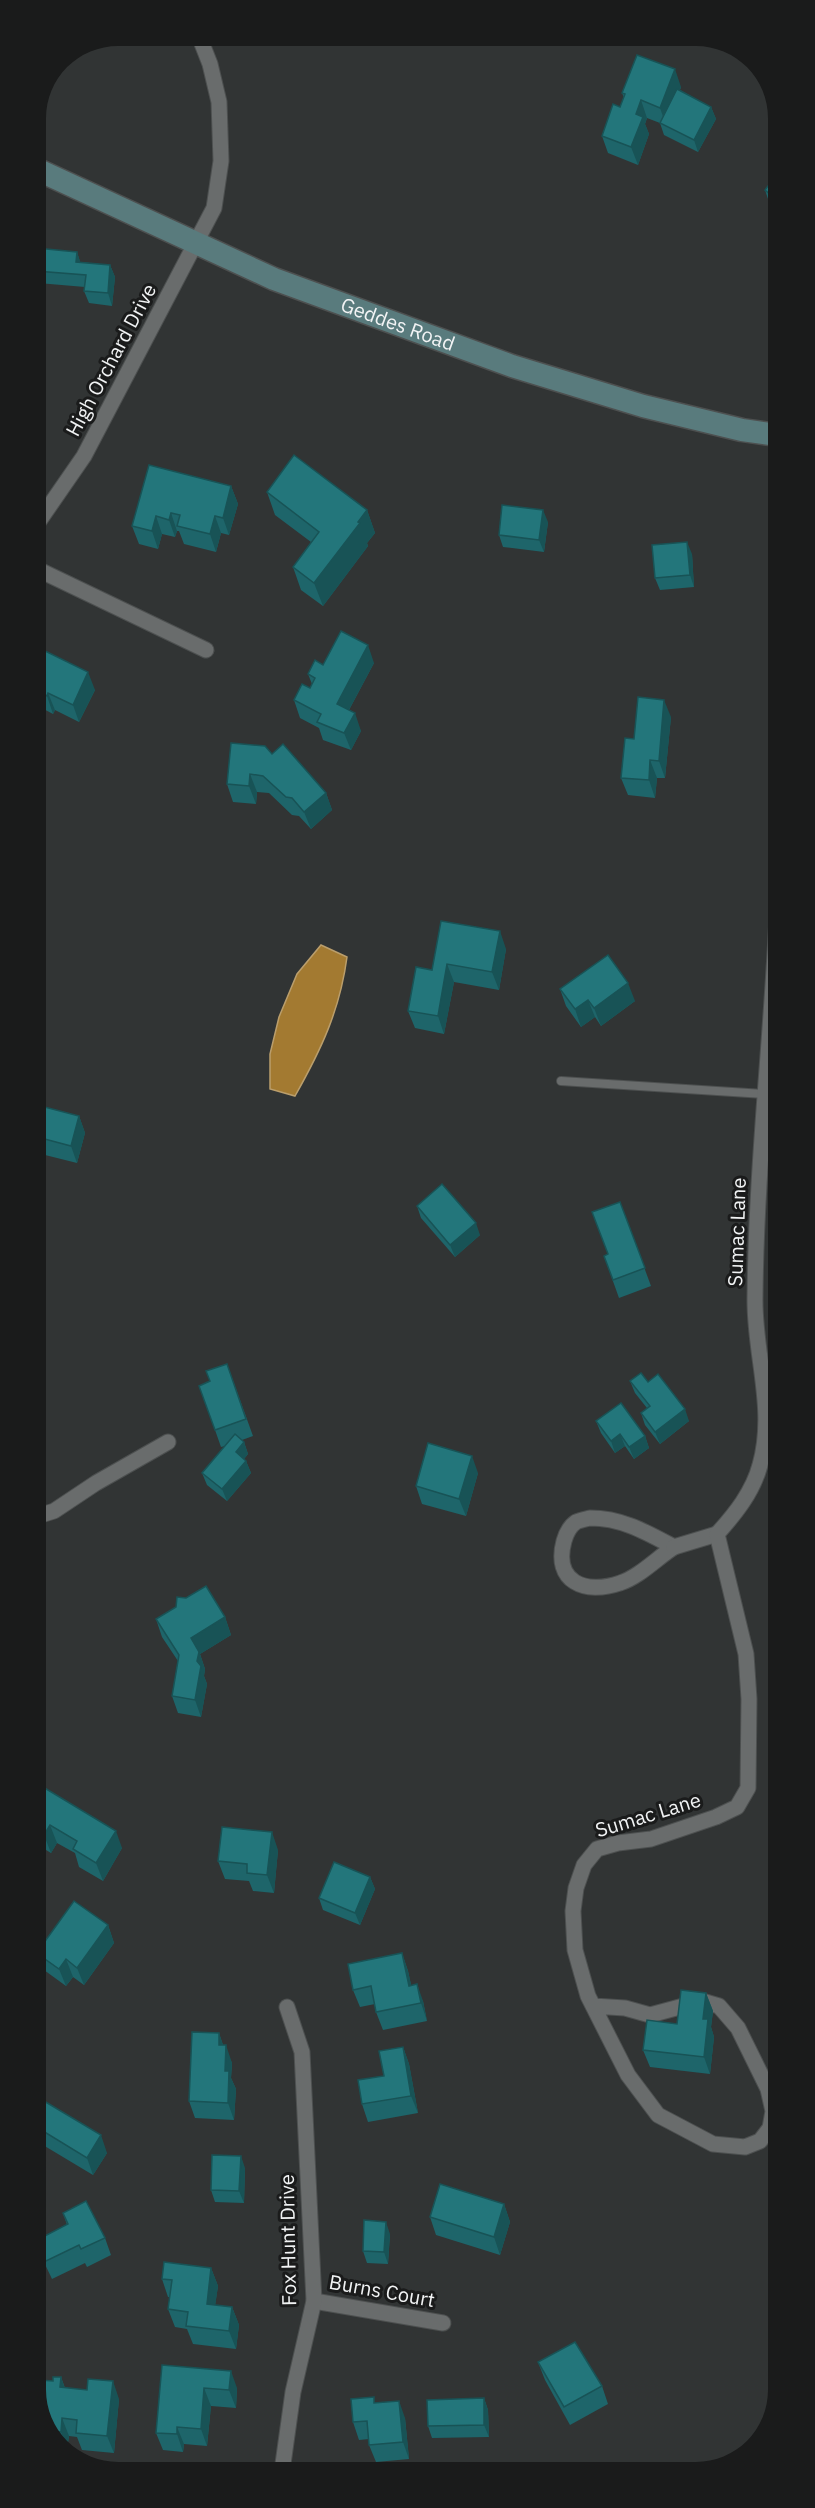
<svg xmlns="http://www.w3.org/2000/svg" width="815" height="2508" viewBox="0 0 815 2508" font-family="'IBM Plex Sans',sans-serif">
	<rect width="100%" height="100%" fill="#313434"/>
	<!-- water -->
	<path fill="#a37a31" stroke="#ba9e6c" stroke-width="1.5" d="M321,945L347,957C340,1010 321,1050 295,1096L270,1089V1054L279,1017L297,974Z"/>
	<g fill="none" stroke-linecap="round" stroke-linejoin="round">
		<!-- lane casing -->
		<g stroke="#4d5050" stroke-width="10">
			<polyline id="lane" points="561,1081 765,1094"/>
		</g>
		<!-- street casing -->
		<g stroke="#4d5050" stroke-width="17">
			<g id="street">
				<polyline points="37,524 84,456 214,208 221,161 219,102 210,64 199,36"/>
				<polyline points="37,569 206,650"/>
				<polyline points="38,1516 54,1511 96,1483 168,1442"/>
				<path d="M590,1518C622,1518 646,1532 674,1547C657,1558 639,1577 620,1583C585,1595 553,1582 564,1541C566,1534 570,1526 576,1522C580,1520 586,1519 590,1518Z"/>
				<polyline points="674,1547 717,1534"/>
				<path d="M593,2006L625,2008L650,2015L702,2001L719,2006L738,2028L768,2089L773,2111L770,2128L760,2141L745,2147L713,2144L658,2115L628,2075L588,1996L575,1950L573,1911L576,1888L584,1865L597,1849L618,1843L651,1839L716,1817L737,1807L748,1788L749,1699L746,1654L717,1534C735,1514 753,1492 760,1465C776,1409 754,1354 755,1298C756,1171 771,1044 777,917"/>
				<polyline points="314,2301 443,2323"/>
				<polyline points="282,2471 293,2392 314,2301 302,2052 287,2007"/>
			</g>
		</g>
		<!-- secondary casing -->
		<g stroke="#4d5050" stroke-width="25">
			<g id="secondary">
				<path id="s1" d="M36,169L274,279L512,366L643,406L742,430L777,435"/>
			</g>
		</g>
		<!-- lane -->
		<use href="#lane" stroke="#696c6c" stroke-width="8"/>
		<!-- street -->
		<use href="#street" stroke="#696c6c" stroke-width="15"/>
		<!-- secondary -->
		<use href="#secondary" stroke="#597b7d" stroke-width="22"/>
	</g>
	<!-- wall -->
	<g fill="#1e656a">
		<polygon points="681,87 680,90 711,107 716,119 698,152 664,135 660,123 647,118 645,124 649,134 638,165 608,153 602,136 620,107 624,98 622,93"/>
		<polygon points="776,175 776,211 771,208 765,190"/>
		<polygon points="36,248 77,252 80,262 110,265 115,277 112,306 89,303 84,291 85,287 38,283 36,278"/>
		<polygon points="231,486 238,504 229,535 221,533 216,552 184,544 179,531 177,531 175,537 162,534 158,549 139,544 132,526"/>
		<polygon points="267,492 367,510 375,533 367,543 368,546 323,606 301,590 293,567 311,542 275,515"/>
		<polygon points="548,522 544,552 503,547 499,535"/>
		<polygon points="692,554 694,587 660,590 655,578"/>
		<polygon points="37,647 95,690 79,722 55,710 53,714 38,706 37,704"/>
		<polygon points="374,663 349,710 361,731 351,750 323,740 319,728 300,718 294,700 310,688 312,684 308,674 323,665"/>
		<polygon points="671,717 665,778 657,778 655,798 628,795 621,778 634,739"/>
		<polygon points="272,754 326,793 332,810 311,829 299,816 292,815 269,793 257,792 256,804 233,802 227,784"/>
		<polygon points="441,921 506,949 499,990 454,982 444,1034 415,1028 408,1011 432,970"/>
		<polygon points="560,989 635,1001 601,1026 595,1017 581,1027 566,1006"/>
		<polygon points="37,1105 79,1116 85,1133 77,1163 37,1153"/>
		<polygon points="620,1202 651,1286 619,1298 604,1256 608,1254"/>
		<polygon points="417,1206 480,1235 455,1257 421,1218"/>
		<polygon points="227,1364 253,1436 242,1440 244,1442 248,1454 244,1459 246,1461 251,1473 227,1501 207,1485 202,1473 225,1446 221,1447 215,1430 210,1381"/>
		<polygon points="630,1381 648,1382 689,1421 660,1444 645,1425 641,1413 647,1408 635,1393"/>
		<polygon points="596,1421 645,1436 649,1448 634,1459 625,1446 615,1453 601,1433"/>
		<polygon points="478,1473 466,1516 422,1504 416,1486"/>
		<polygon points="225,1617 231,1635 200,1654 205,1669 204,1676 207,1684 201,1717 178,1713 172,1696 178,1661 162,1637 156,1619"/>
		<polygon points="38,1796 122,1848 103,1881 79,1867 75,1853 57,1843 51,1853 38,1845"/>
		<polygon points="278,1850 274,1893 253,1891 249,1881 225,1879 218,1861"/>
		<polygon points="370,1877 375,1889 360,1925 323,1910 319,1898"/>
		<polygon points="108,1925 114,1943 84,1985 73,1977 66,1986 44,1970 38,1956 38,1951"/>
		<polygon points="402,1953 408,1971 411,1985 423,2001 427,2021 383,2030 376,2012 375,2004 360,2007 353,1990"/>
		<polygon points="706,1993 713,2011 711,2027 714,2037 710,2074 650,2067 643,2050 677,2024"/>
		<polygon points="219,2033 223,2045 232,2063 231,2078 236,2089 234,2120 195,2118 189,2101"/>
		<polygon points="403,2047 409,2064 418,2113 368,2122 362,2104 384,2076"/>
		<polygon points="38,2109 107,2153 93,2175 38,2142"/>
		<polygon points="245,2168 244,2203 215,2202 211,2190"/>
		<polygon points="504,2204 510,2222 500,2255 436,2235 430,2217"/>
		<polygon points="63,2213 105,2238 111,2255 87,2267 85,2263 52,2279 42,2258 39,2249 39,2239 67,2225"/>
		<polygon points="390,2234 388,2264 367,2263 363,2251"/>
		<polygon points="211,2268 218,2286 215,2305 232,2307 239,2325 236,2349 193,2344 187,2329 175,2327 168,2309 170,2297 168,2297 162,2279"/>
		<polygon points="538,2362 602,2386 608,2404 570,2425 545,2380"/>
		<polygon points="162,2365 237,2388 236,2408 211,2406 207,2446 184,2444 183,2452 163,2450 156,2433"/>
		<polygon points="61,2377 65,2388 119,2399 114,2453 82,2450 77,2437 69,2436 67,2449 63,2449 39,2410 53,2381"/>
		<polygon points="484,2398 488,2410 489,2437 432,2438 428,2426"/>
		<polygon points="376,2403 405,2418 409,2459 376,2462 369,2445 369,2439 359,2440 353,2422"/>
	</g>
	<!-- shaded-wall -->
	<g fill="#185356">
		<polygon points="675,69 681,87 666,125 660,108"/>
		<polygon points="641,100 647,118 645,124 649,134 638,165 631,147 636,114"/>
		<polygon points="711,107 716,119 698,152 694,140"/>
		<polygon points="77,252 81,264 76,262"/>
		<polygon points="110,265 115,277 112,306 108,293"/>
		<polygon points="231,486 238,504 229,535 223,518"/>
		<polygon points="367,510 375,533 367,543 368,546 323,606 314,583"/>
		<polygon points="543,510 548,522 544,552 539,540"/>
		<polygon points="171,513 177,531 175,537 169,520"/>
		<polygon points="156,516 162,534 158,549 152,531"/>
		<polygon points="215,516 221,533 216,552 210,534"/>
		<polygon points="687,542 692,554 694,587 690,575"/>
		<polygon points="368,645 374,663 343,721 337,704"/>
		<polygon points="88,672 95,690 79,722 73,705"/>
		<polygon points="48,693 55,710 53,714 47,696"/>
		<polygon points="664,700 671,717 665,778 659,761"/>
		<polygon points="355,713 361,731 351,750 344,733"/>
		<polygon points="650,760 657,778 655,798 649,780"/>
		<polygon points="250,774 257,792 256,804 249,786"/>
		<polygon points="326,793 332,810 311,829 304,812"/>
		<polygon points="500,931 506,949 499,990 492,972"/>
		<polygon points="447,964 454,982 444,1034 438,1016"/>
		<polygon points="628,983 635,1001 601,1026 594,1008"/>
		<polygon points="588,1000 595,1017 581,1027 575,1009"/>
		<polygon points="79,1116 85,1133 77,1163 71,1146"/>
		<polygon points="476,1223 480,1235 455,1257 450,1245"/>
		<polygon points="685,1409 689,1421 660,1444 655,1432"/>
		<polygon points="620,1434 625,1446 615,1453 611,1441"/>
		<polygon points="645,1436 649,1448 634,1459 629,1447"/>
		<polygon points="244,1442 248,1454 240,1464 236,1452"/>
		<polygon points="472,1456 478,1473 466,1516 459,1499"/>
		<polygon points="246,1461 251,1473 227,1501 222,1489"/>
		<polygon points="225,1617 231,1635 200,1654 205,1669 204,1676 207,1684 201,1717 195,1700 191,1638"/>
		<polygon points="50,1825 57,1843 51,1853 44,1835"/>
		<polygon points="116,1831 122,1848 103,1881 96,1863"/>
		<polygon points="272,1832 278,1850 274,1893 267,1875"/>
		<polygon points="370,1877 375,1889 360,1925 355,1913"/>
		<polygon points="108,1925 114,1943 84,1985 77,1968"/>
		<polygon points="402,1953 408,1971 415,2003 409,1986"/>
		<polygon points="66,1959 73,1977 66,1986 59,1969"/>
		<polygon points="417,1984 423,2001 427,2021 421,2003"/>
		<polygon points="706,1993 713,2011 711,2027 714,2037 710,2074 704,2057 703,2019"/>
		<polygon points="219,2033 225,2051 226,2045 232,2063 231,2078 236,2089 234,2120 228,2103 225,2071 219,2045"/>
		<polygon points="403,2047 409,2064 418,2113 411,2096"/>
		<polygon points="101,2135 107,2153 93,2175 87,2158"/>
		<polygon points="241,2156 245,2168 244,2203 239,2191"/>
		<polygon points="504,2204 510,2222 500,2255 494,2237"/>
		<polygon points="386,2222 390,2234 388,2264 384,2252"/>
		<polygon points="211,2268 218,2286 213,2321 207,2304"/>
		<polygon points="232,2307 239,2325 236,2349 229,2331"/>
		<polygon points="231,2371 237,2388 236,2408 229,2390"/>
		<polygon points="61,2377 67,2395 60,2387"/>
		<polygon points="113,2381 119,2399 114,2453 107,2436"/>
		<polygon points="204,2388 211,2406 207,2446 201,2429"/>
		<polygon points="484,2398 488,2410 489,2437 484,2425"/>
		<polygon points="399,2401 405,2418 409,2459 403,2442"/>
		<polygon points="62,2418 69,2436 67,2449 61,2432"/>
		<polygon points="177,2427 184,2444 183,2452 177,2434"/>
	</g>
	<!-- building -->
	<g fill="#23767b" stroke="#185356" stroke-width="1.5">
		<polygon points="637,55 675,69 660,108 641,100 636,114 643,117 631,147 602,136 613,104 620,107 625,94 622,93"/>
		<polygon points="677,89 711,107 694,140 660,123"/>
		<polygon points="776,175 776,199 765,190"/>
		<polygon points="36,248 77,252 76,262 110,265 108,293 84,291 86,275 36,271"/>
		<polygon points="294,455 367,510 358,522 360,523 314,583 293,567 319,532 267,492"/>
		<polygon points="149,465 231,486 223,518 215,516 210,534 177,526 180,515 171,513 169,520 156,516 152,531 132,526"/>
		<polygon points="502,505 543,510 539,540 499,535"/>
		<polygon points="687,542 690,575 655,578 652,545"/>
		<polygon points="341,631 368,645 337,704 355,713 344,733 317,722 321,714 294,700 302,684 310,688 315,678 308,674 315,660 323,665"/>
		<polygon points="37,647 88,672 73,705 48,693 47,696 37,691"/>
		<polygon points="638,697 664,700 659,761 650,760 649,780 621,778 625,738 634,739"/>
		<polygon points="231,743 265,746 272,754 283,744 326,793 304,812 292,798 286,797 263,776 250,774 249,786 227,784"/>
		<polygon points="441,921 500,931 492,972 447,964 438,1016 408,1011 416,967 432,970"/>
		<polygon points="608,955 628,983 594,1008 588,1000 575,1009 560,989"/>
		<polygon points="37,1105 79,1116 71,1146 37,1137"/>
		<polygon points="442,1184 476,1223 450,1245 417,1206"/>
		<polygon points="620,1202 645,1268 613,1280 604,1256 608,1254 592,1212"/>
		<polygon points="227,1364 246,1419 215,1430 199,1386 210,1381 206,1371"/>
		<polygon points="641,1373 648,1382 658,1374 685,1409 655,1432 641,1413 650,1406 630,1381"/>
		<polygon points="621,1403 645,1436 629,1447 620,1434 611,1441 596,1421"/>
		<polygon points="235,1434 244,1442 236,1452 246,1461 222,1489 202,1473"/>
		<polygon points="428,1443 472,1456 459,1499 416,1486"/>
		<polygon points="206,1586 225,1617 191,1638 199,1652 197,1661 201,1666 195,1700 172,1696 179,1655 156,1619 176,1607 177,1597 186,1598"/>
		<polygon points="43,1787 116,1831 96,1863 73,1849 77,1841 50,1825 44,1835 38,1832 38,1796"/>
		<polygon points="222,1827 272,1832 267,1875 247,1873 247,1864 218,1861"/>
		<polygon points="334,1862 370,1877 355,1913 319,1898"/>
		<polygon points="74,1901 108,1925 77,1968 66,1959 59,1969 38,1954 38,1951"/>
		<polygon points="402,1953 409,1986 417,1984 421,2003 376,2012 371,1986 353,1990 348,1964"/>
		<polygon points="681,1990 706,1993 703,2019 708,2019 704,2057 643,2050 647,2020 677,2024"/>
		<polygon points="192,2032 219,2033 219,2045 226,2045 225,2071 229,2071 228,2103 189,2101"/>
		<polygon points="403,2047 411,2096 362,2104 358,2080 384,2076 379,2051"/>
		<polygon points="44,2101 101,2135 87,2158 38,2128 38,2109"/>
		<polygon points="212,2155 241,2156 239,2191 211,2190"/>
		<polygon points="440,2184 504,2204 494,2237 430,2217"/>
		<polygon points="86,2201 105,2238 81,2249 79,2245 46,2261 39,2247 39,2239 68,2224 63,2213"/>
		<polygon points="364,2220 386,2222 384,2252 363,2251"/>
		<polygon points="164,2262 211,2268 207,2304 232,2307 229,2331 186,2326 188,2312 168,2309 172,2280 162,2279"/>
		<polygon points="575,2342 602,2386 564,2407 538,2362"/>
		<polygon points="162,2365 231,2371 229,2390 204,2388 201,2429 177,2427 177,2434 156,2433"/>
		<polygon points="53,2377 61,2377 60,2387 87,2390 88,2379 113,2381 107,2436 76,2433 77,2420 62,2418 61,2432 51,2431 39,2410 39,2380 53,2381"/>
		<polygon points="374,2397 374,2403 399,2401 403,2442 369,2445 367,2421 353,2422 351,2399"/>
		<polygon points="484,2398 484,2425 428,2426 427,2400"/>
	</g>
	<g text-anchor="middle" stroke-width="6" stroke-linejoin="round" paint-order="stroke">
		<!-- street labels -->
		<g font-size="20" fill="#f1f3f4" stroke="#1a1b1b">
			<text dy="7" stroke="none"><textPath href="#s1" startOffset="394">Geddes Road</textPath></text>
			<text transform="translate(111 360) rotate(-62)" y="7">High Orchard Drive</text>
			<text transform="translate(737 1232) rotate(-88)" y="7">Sumac Lane</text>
			<text transform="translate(648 1815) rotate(-17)" y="7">Sumac Lane</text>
			<text transform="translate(288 2240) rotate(-91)" y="7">Fox Hunt Drive</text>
			<text transform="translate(382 2291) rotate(10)" y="7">Burns Court</text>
		</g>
	</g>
	<!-- crop -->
	<path d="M0 0H815V2508H0ZM118 46H696A72 72 0 0 1 768 118V2390A72 72 0 0 1 696 2462H118A72 72 0 0 1 46 2390V118A72 72 0 0 1 118 46Z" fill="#1a1b1b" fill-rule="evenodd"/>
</svg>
